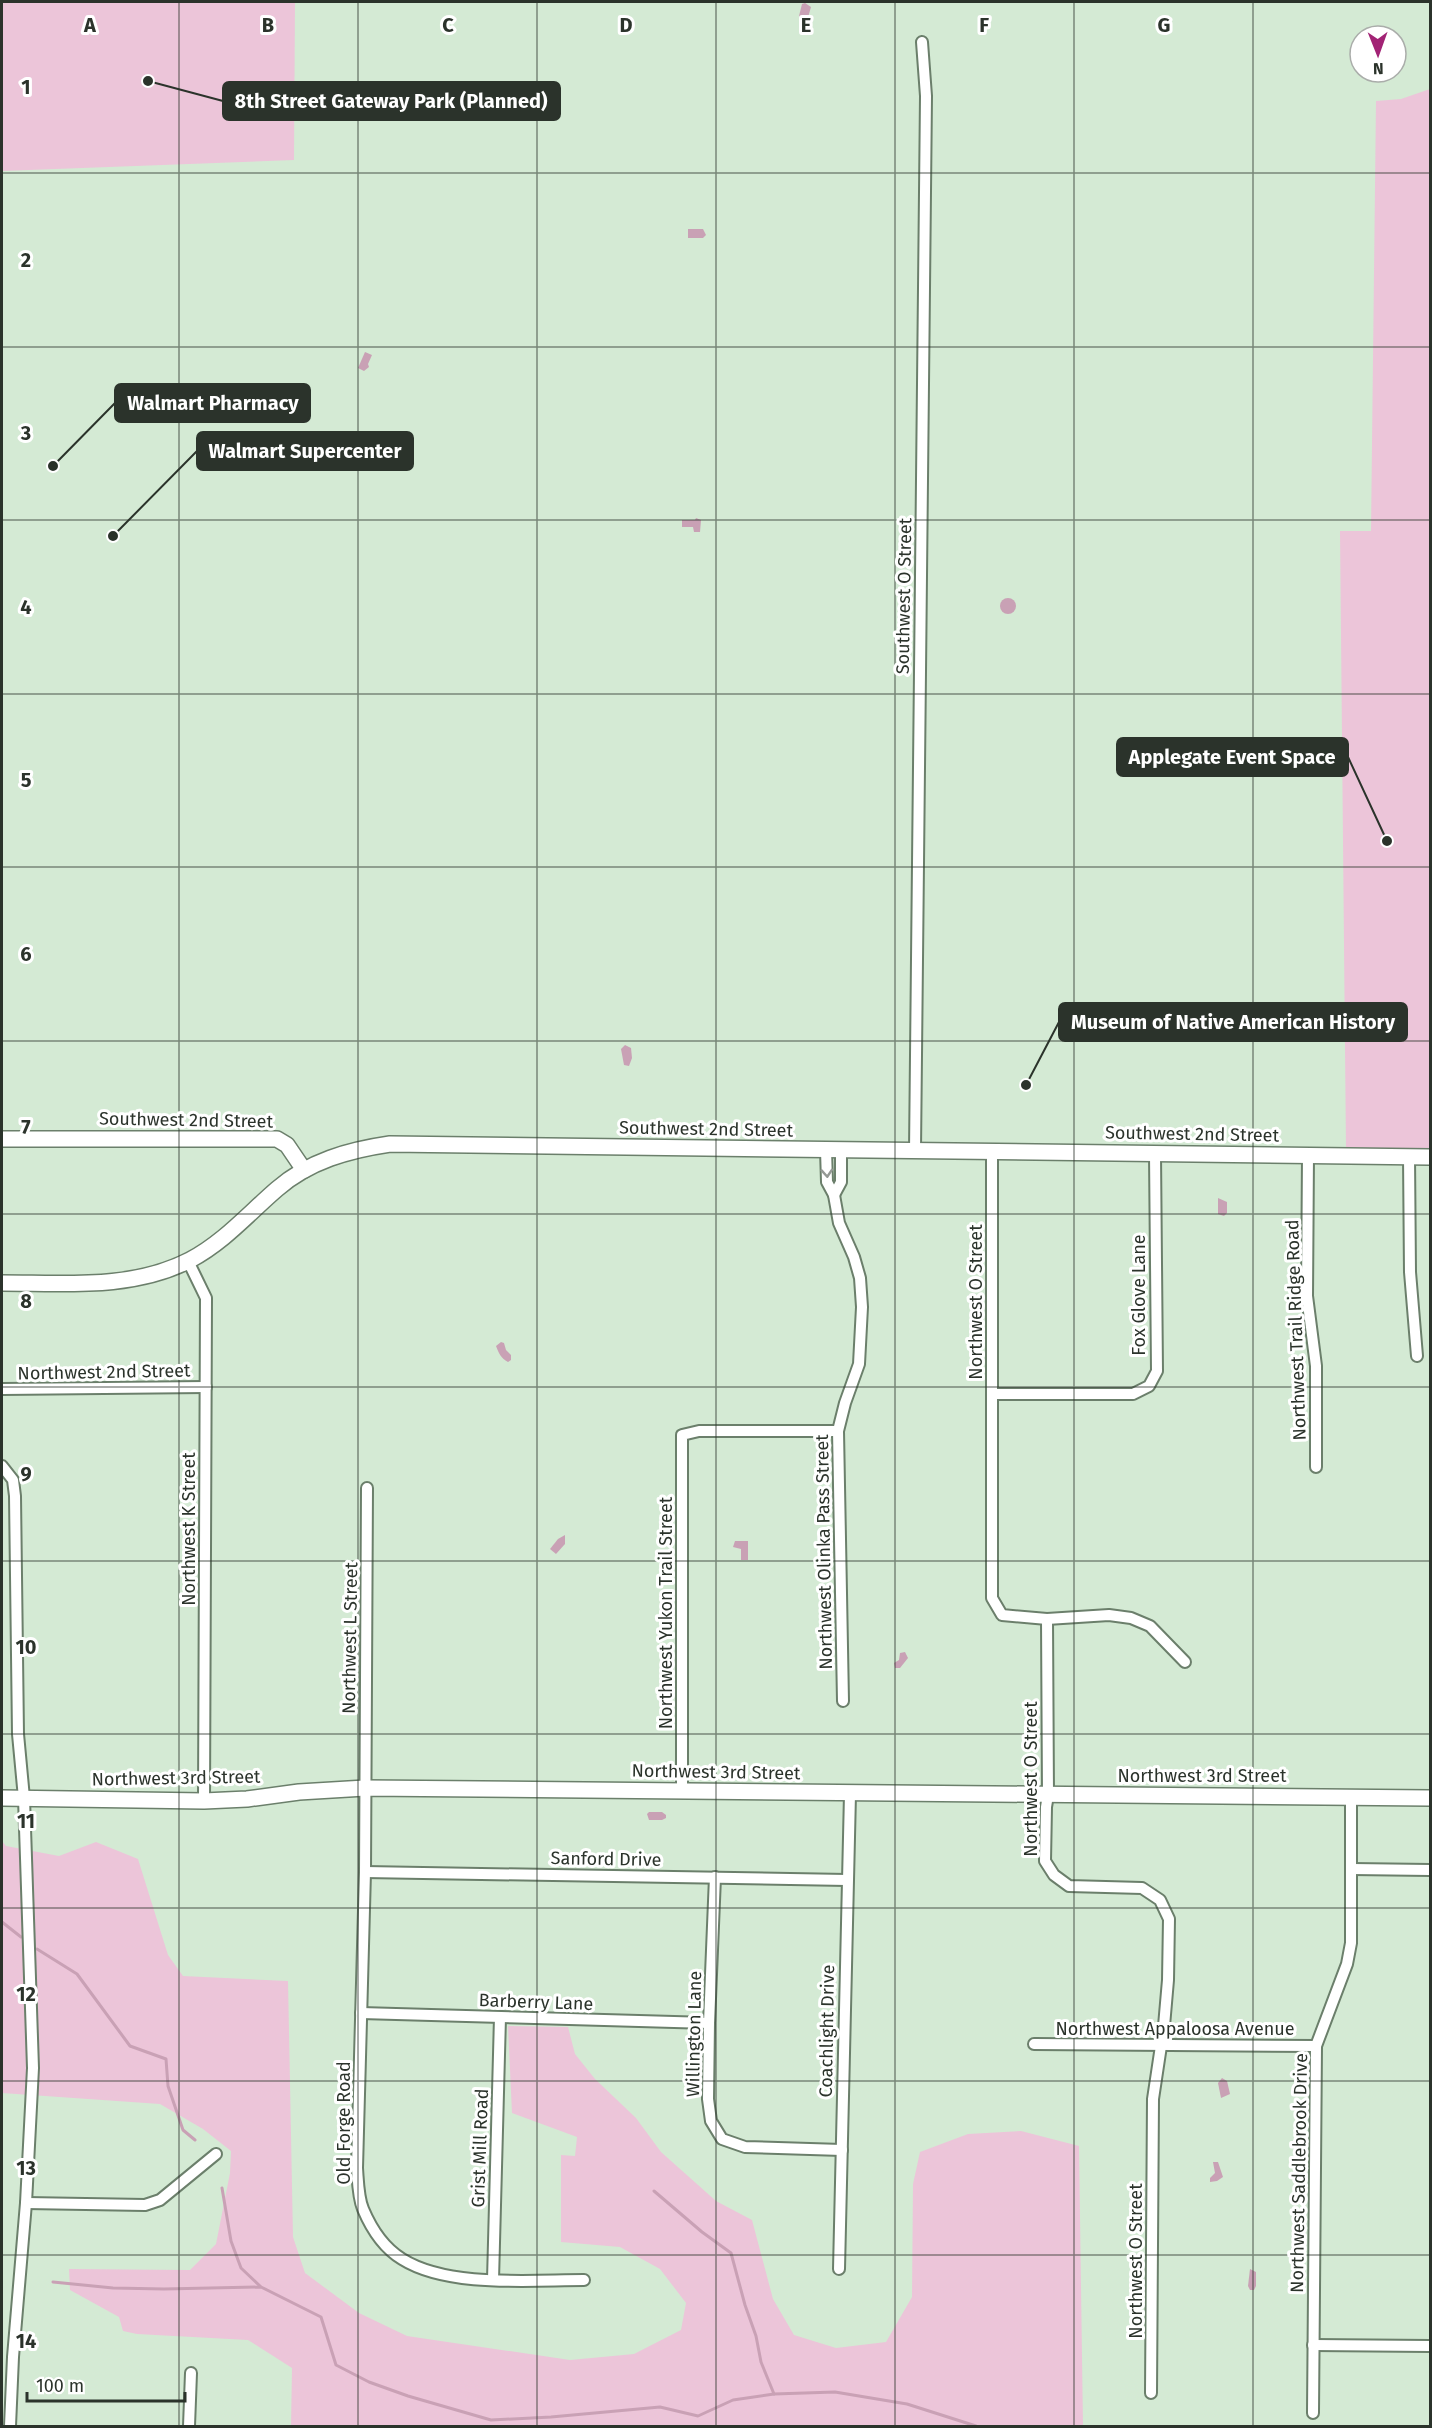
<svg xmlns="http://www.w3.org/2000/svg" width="1432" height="2428" viewBox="0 0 1432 2428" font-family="'Fira Sans',sans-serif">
	<rect width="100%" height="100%" fill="#d4ead4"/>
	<!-- green -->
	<g fill="#ecc5d9">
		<polygon points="2,2 295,2 294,160 2,171"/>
		<polygon points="1430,89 1430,1151 1346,1150 1340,531 1371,531 1376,101 1401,99"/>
		<polygon points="2,1841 6,1846 59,1856 96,1842 138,1859 168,1955 183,1976 288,1981 293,2237 305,2273 359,2313 407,2336 570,2360 634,2354 681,2330 686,2303 660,2269 620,2247 561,2242 561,2155 575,2156 577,2137 512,2113 508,2026 568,2027 575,2054 595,2079 636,2118 661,2152 716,2201 752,2220 773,2299 794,2335 836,2348 886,2342 912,2297 913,2184 920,2152 968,2134 1021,2131 1079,2146 1083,2426 291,2426 292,2368 248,2340 137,2334 123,2331 119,2317 70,2290 69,2269 190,2270 216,2244 230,2173 231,2151 203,2129 160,2104 2,2093"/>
	</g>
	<!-- water -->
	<g fill="#c9a1b5">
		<polygon points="805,3 811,7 807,21 802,20 799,16 802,4"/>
		<polygon points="688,229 703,229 706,235 703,238 688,238"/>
		<polygon points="365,352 372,355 368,364 369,367 364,371 358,368"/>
		<polygon points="696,518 701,520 700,532 694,532 693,527 682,527 682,520 695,520"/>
		<circle cx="1008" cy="606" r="8"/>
		<polygon points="625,1045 631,1048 632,1058 629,1066 624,1065 621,1049"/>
		<polygon points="1218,1198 1227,1202 1227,1213 1224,1216 1218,1214"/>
		<path d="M501,1342L504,1343L506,1350L511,1355V1360L508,1362C501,1358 499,1354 496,1346Z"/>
		<polygon points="565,1535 565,1544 556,1554 550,1549 558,1539"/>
		<polygon points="735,1541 748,1541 748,1560 741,1560 741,1549 733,1547"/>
		<polygon points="905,1652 908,1658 900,1668 895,1668 894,1663 899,1660 900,1653"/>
		<polygon points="649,1812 662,1812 666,1815 666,1818 662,1820 649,1820 647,1814"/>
		<polygon points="1222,2078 1227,2081 1230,2094 1221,2098 1218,2083"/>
		<polygon points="1213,2162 1218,2162 1223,2177 1217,2181 1210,2182 1210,2178 1215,2173"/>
		<polygon points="1250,2269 1256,2272 1256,2286 1254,2290 1250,2290 1248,2286"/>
	</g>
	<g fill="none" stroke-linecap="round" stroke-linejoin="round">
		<!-- stream -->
		<g stroke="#c9a1b5" stroke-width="3">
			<polyline points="2,1922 21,1937"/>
			<polyline points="37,1949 77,1974 130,2046 166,2059 168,2086 183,2130 195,2140"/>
			<polyline points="222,2188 231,2241 241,2268 260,2286"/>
			<polyline points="654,2191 702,2232 731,2253 745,2305 756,2336 761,2362 774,2394"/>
			<polyline points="53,2282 113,2288 164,2289 261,2287 321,2317 336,2365 369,2382 408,2396 491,2420 551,2417 660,2407 698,2416 733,2400 774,2394 835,2392 907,2404 976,2426"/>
		</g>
		<!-- street casing -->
		<g stroke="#6b7f6b" stroke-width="14">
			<g id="street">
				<polyline points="826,1150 827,1182 834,1195 839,1223 854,1257 860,1278 862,1307 859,1364 845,1403 838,1431 843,1701"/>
				<polyline points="915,1151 926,96 922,42"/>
				<polyline points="992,1152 992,1598 1002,1615 1047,1619 1109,1615 1131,1618 1150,1626 1185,1662"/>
				<polyline points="1308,1155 1307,1296 1316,1366 1316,1467"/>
				<polyline points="1409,1156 1410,1272 1417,1356"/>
				<polyline points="834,1195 841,1182 841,1150"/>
				<polyline points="188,1261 206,1298 204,1801"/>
				<polyline points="2,1389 206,1387"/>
				<polyline points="994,1394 1133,1394 1149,1386 1157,1371 1155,1154"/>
				<polyline points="2,1466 13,1480 15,1496 18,1734 24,1798 33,2068 26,2203 13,2357 10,2426"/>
				<path d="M367,1488L365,1872L357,2168C358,2181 358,2197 363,2209C371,2228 384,2248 402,2259C448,2288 531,2280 584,2280"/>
				<polyline points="1047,1619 1048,1795 1046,1807 1045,1861 1054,1875 1069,1886 1142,1888 1160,1900 1169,1919 1168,1980 1164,2026 1153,2099 1151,2393"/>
				<polyline points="682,1791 682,1435 699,1431 838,1431"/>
				<polyline points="1352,1869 1430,1870"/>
				<polyline points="365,1872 847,1880"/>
				<polyline points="715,1877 709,2023 708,2099 711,2121 722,2139 745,2147 842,2150"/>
				<polyline points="361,2013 709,2023"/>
				<polyline points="1034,2044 1316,2046"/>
				<polyline points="26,2203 145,2205 160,2200 216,2154"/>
				<polyline points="839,2269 850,1794"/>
				<polyline points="493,2280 500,2017"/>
				<polyline points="1313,2345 1430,2346"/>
				<polyline points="1313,2413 1316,2046 1347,1964 1351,1943 1351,1796"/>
				<polyline points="189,2426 191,2373"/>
			</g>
		</g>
		<!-- secondary casing -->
		<g stroke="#6b7f6b" stroke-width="18">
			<g id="secondary">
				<polyline points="2,1139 277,1139 287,1145 304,1170"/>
				<path d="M2,1283C64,1283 132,1290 190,1260C224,1242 248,1214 277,1189C309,1161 349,1150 390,1144L1430,1157"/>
				<polyline points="2,1798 204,1801 247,1799 299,1792 365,1788 1430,1798"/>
			</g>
		</g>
		<!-- street -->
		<use href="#street" stroke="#fff" stroke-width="10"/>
		<!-- secondary -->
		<use href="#secondary" stroke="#fff" stroke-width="15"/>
	</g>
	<!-- one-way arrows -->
	<defs><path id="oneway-chevron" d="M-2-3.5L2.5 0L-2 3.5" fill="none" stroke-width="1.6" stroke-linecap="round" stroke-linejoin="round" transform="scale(1.5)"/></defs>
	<use stroke="#959995" href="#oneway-chevron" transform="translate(827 1173) rotate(86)"/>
	<!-- grid -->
	<path fill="none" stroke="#2b332b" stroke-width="1.5" stroke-opacity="0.55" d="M179,2V2426M358,2V2426M537,2V2426M716,2V2426M895,2V2426M1074,2V2426M1253,2V2426M2,173H1430M2,347H1430M2,520H1430M2,694H1430M2,867H1430M2,1041H1430M2,1214H1430M2,1387H1430M2,1561H1430M2,1734H1430M2,1908H1430M2,2081H1430M2,2255H1430"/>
	<g text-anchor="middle" stroke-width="6" stroke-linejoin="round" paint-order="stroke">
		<!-- street labels -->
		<g font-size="18" fill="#2b332b" stroke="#fff">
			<text transform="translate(904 596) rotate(-89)" y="6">Southwest O Street</text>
			<text transform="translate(186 1120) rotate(1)" y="6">Southwest 2nd Street</text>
			<text transform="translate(706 1129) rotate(1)" y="6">Southwest 2nd Street</text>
			<text transform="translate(1192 1134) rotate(1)" y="6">Southwest 2nd Street</text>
			<text transform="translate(1139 1295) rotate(-90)" y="6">Fox Glove Lane</text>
			<text transform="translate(976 1302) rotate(-90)" y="6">Northwest O Street</text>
			<text transform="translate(1296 1330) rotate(-92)" y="6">Northwest Trail Ridge Road</text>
			<text transform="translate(104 1372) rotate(-1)" y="6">Northwest 2nd Street</text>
			<text transform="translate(189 1529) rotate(-90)" y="6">Northwest K Street</text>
			<text transform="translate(824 1552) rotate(-91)" y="6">Northwest Olinka Pass Street</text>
			<text transform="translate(666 1613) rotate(-90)" y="6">Northwest Yukon Trail Street</text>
			<text transform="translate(350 1638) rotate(-89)" y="6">Northwest L Street</text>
			<text transform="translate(716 1772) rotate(1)" y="6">Northwest 3rd Street</text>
			<text x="1202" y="1782">Northwest 3rd Street</text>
			<text transform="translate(176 1778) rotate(-1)" y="6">Northwest 3rd Street</text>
			<text transform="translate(1031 1779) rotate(-90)" y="6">Northwest O Street</text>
			<text transform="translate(606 1859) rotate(1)" y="6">Sanford Drive</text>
			<text transform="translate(536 2002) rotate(2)" y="6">Barberry Lane</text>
			<text x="1175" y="2035">Northwest Appaloosa Avenue</text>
			<text transform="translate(827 2031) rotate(-89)" y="6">Coachlight Drive</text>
			<text transform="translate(694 2034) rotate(-89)" y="6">Willington Lane</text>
			<text transform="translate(344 2123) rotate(-90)" y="6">Old Forge Road</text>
			<text transform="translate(480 2148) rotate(-88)" y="6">Grist Mill Road</text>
			<text transform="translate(1299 2173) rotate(-89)" y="6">Northwest Saddlebrook Drive</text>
			<text transform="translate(1136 2261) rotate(-90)" y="6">Northwest O Street</text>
		</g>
	</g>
	<g font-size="20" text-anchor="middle" font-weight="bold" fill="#2b332b" stroke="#fff" stroke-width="6" stroke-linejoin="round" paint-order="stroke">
		<text x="90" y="32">A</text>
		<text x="268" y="32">B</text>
		<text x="448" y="32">C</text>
		<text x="626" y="32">D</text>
		<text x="806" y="32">E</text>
		<text x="984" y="32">F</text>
		<text x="1164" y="32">G</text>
		<text x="26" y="94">1</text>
		<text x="26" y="267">2</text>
		<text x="26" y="440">3</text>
		<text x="26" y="614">4</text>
		<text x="26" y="787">5</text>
		<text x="26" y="961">6</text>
		<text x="26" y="1134">7</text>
		<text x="26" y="1308">8</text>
		<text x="26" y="1481">9</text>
		<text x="26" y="1654">10</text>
		<text x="26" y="1828">11</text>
		<text x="26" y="2001">12</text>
		<text x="26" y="2175">13</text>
		<text x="26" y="2348">14</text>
	</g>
	<!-- callouts -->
	<path fill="none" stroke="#2b332b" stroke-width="2" d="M148 81L223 101M53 466L115 403M113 536L197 451M1387 841L1348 757M1026 1085L1059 1022"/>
	<g fill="#2b332b" stroke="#fff" stroke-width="2">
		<circle cx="148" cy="81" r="6"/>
		<circle cx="53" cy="466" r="6"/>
		<circle cx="113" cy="536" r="6"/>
		<circle cx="1387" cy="841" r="6"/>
		<circle cx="1026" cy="1085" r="6"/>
	</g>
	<g fill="#2b332b" stroke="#2b332b" stroke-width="2">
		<rect x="223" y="82" width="337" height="38" rx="6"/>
		<rect x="115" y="384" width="195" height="38" rx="6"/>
		<rect x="197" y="432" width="216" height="38" rx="6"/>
		<rect x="1117" y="738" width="231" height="38" rx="6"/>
		<rect x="1059" y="1003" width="348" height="38" rx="6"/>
	</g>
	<g font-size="20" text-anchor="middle" font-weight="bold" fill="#fff">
		<text x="391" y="108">8th Street Gateway Park (Planned)</text>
		<text x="213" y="410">Walmart Pharmacy</text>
		<text x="305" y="458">Walmart Supercenter</text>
		<text x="1232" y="764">Applegate Event Space</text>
		<text x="1233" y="1029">Museum of Native American History</text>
	</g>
	<!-- border -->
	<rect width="1432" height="2428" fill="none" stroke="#2b332b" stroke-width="6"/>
	<!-- north arrow -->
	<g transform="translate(1378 54) rotate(179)"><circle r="28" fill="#ffffff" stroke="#aaadaa" stroke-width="1.5"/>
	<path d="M0-4.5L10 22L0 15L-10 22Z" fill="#a22375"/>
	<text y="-9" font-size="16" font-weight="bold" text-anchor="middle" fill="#2b332b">N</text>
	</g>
	<!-- scale -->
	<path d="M27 2392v9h158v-9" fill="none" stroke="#2b332b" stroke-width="3"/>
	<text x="36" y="2392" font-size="18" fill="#2b332b" stroke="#ffffff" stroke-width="4.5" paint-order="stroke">100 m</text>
</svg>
